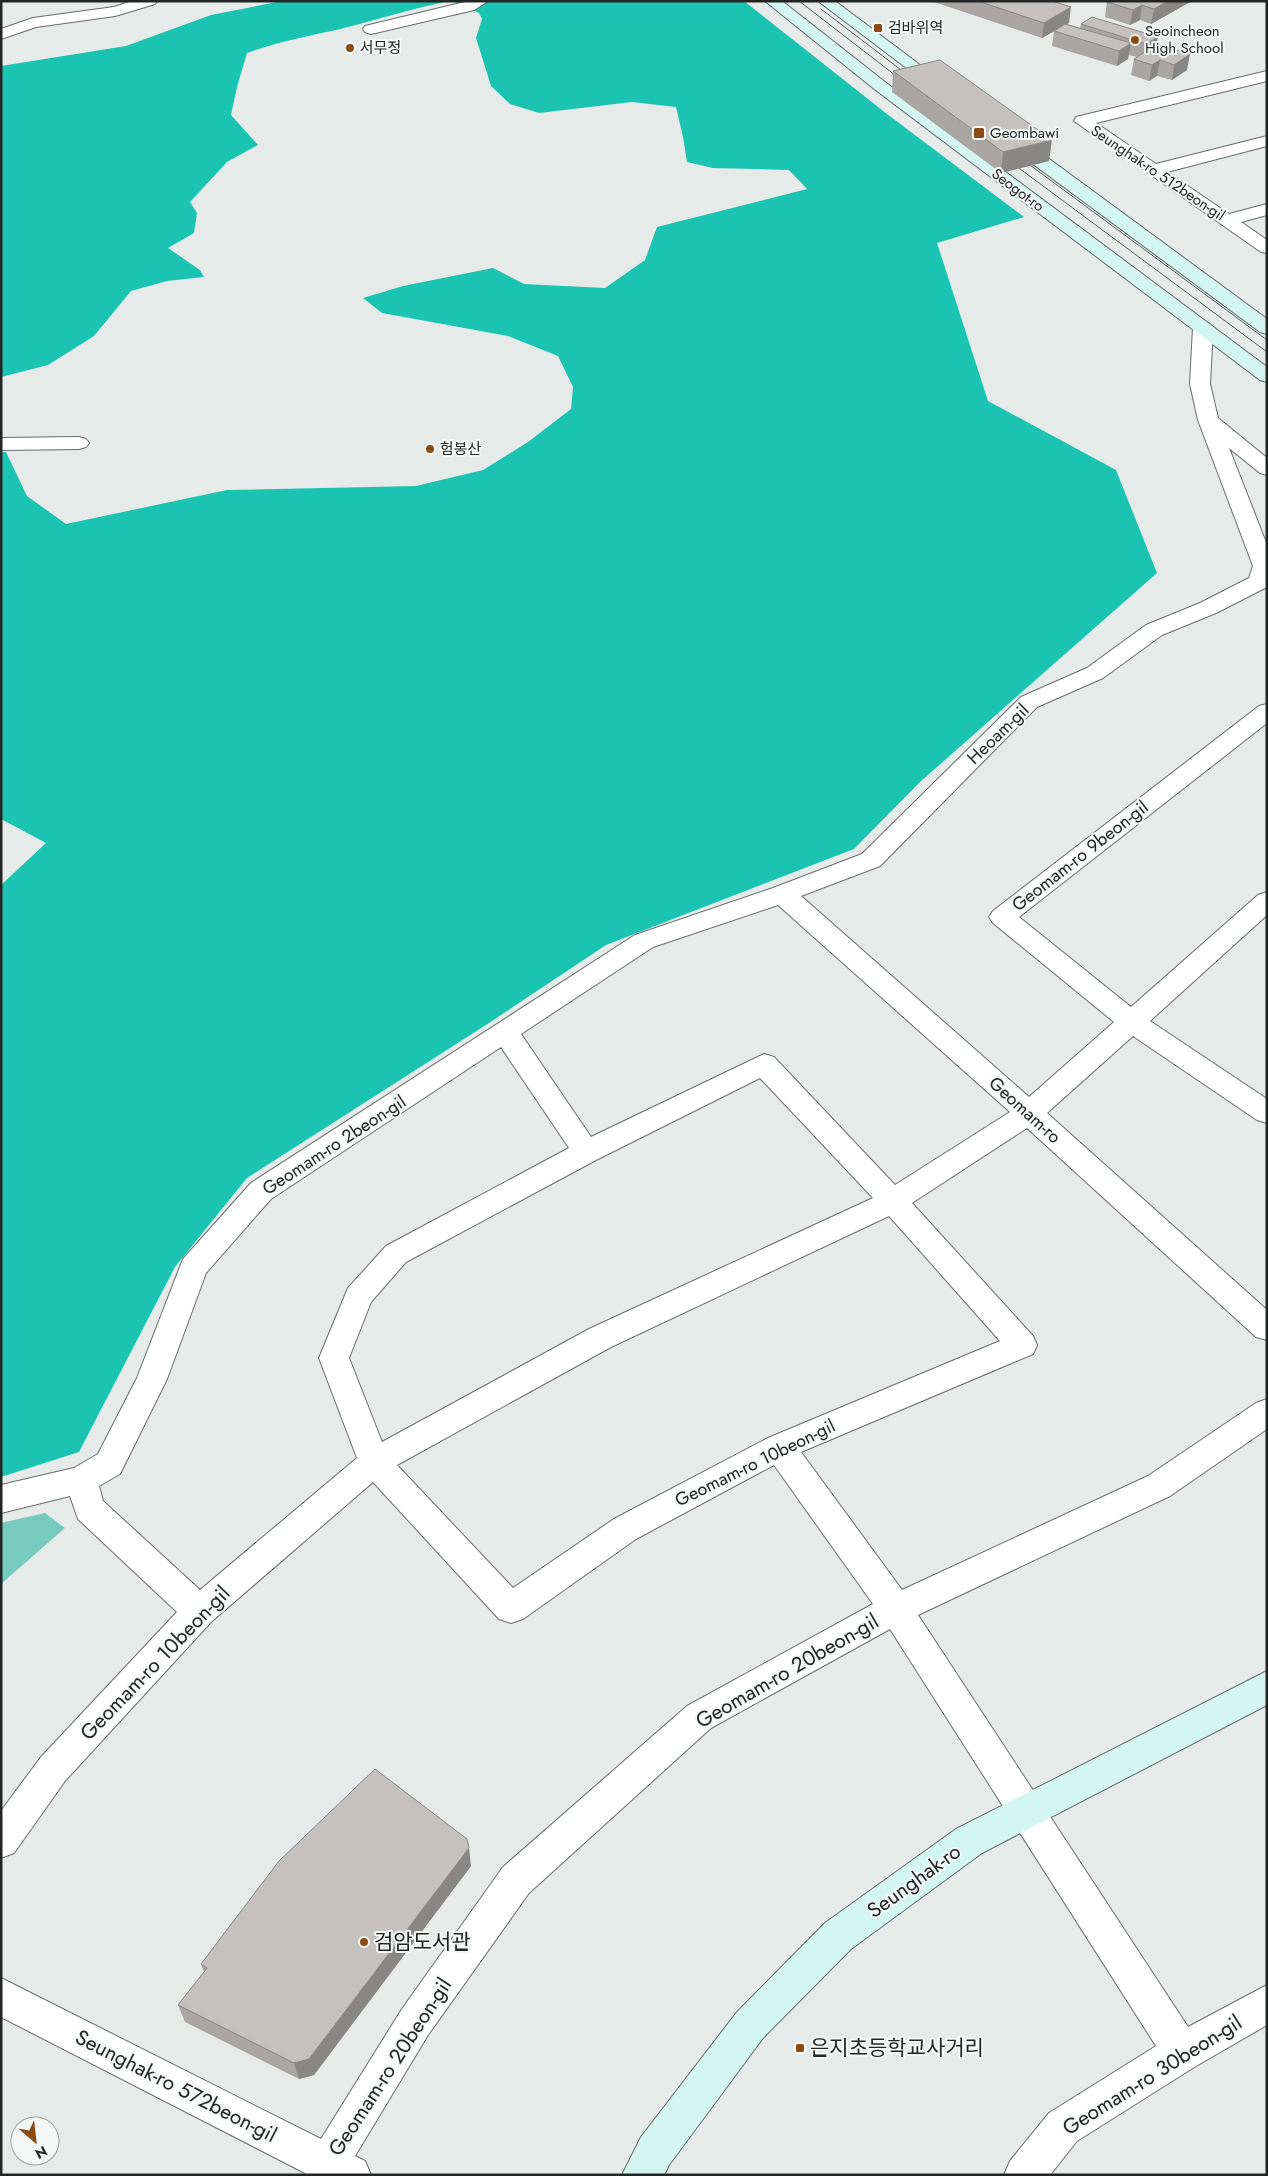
<svg xmlns="http://www.w3.org/2000/svg" width="1268" height="2176" viewBox="0 0 1268 2176" font-family="Jost,'Noto Sans KR',sans-serif">
	<rect width="100%" height="100%" fill="#e6ebea"/>
	<!-- green -->
	<polygon fill="#76cbbe" points="45,1513 65,1528 1,1584 1,1523"/>
	<!-- forest -->
	<g fill="#1bc4b2">
		<path d="M282,1H451C413,8 377,20 340,29C308,36 278,42 247,53L237,87L231,115L258,145L227,162L190,202L197,213L194,233L168,248L200,270L204,277L167,281L131,291L94,336L48,365L1,377V66L126,46L211,15Z"/>
		<polygon points="453,1 744,1 887,114 1024,217 937,243 988,401 1116,470 1157,573 920,782 854,849 606,945 489,1023 247,1178 175,1267 79,1452 1,1477 1,885 46,843 1,819 1,452 6,452 27,496 66,524 227,490 416,486 483,470 528,442 571,409 573,387 558,356 508,336 382,313 363,298 403,286 493,268 524,284 605,288 645,260 657,227 807,189 789,170 713,168 687,162 683,137 676,107 632,102 539,113 510,104 491,86 476,38 482,19 479,13"/>
	</g>
	<g fill="none" stroke-linecap="round" stroke-linejoin="round">
		<!-- street casing -->
		<g stroke="#686c6b" stroke-width="2">
			<g id="street">
				<polygon points="132,1 157,1 155,4 115,16 36,27 1,39 1,29 33,18 114,7"/>
				<polygon points="469,1 488,1 474,10 371,34 365,32 363,29 365,26"/>
				<polygon points="1267,71 1267,81 1096,123 1156,164 1267,136 1267,146 1167,172 1229,214 1267,204 1267,215 1241,222 1267,240 1267,253 1261,252 1074,121 1076,117"/>
				<path d="M1203,322L1210,324L1213,328L1210,384L1218,418L1267,458V475L1260,473L1229,448L1267,545V587L1216,613L1162,635L1103,678L1037,707L880,866L801,896L1029,1097L1114,1022L993,923L989,917L993,911L1259,706L1267,704V723L1019,917L1131,1007L1258,895L1267,892V915L1150,1021L1267,1099V1123L1257,1120L1133,1036L1047,1113L1267,1310V1340L1256,1337L1027,1128L912,1203L1033,1336L1037,1345L1033,1354L801,1452L902,1590L1148,1476L1256,1403L1267,1399V1429L1170,1496L918,1615L1188,2027L1267,1985V2025L1196,2066L1077,2141L1050,2175H1004L1010,2161L1049,2113L1156,2046L890,1629L711,1728L529,1893L428,2035L355,2156L365,2161L371,2175H304L305,2173L1,2017V1978L321,2139L402,2009L503,1867L687,1706L873,1604L774,1465L636,1539L523,1619L511,1623L499,1619L373,1482L211,1622L65,1781L14,1853L1,1858V1811L41,1757L177,1612L78,1519L70,1496L1,1513V1485L74,1468L98,1454L137,1378L183,1259L251,1183L635,935L773,888L862,854L1021,697L1087,668L1146,625L1200,603L1249,578L1253,566L1198,420L1190,384L1193,328L1196,324ZM778,905L1010,1112L895,1185L774,1057L764,1054L591,1137L521,1034L653,947ZM501,1047L569,1148L386,1246L348,1288L319,1358L357,1458L200,1590L103,1501L99,1486L120,1474L167,1379L206,1273L271,1199ZM760,1078L873,1198L589,1329L382,1442L349,1358L371,1302L406,1262L596,1160ZM889,1216L1000,1341L768,1438L614,1519L513,1588L397,1465L611,1347Z"/>
				<polygon points="79,437 86,439 89,443 86,447 79,449 1,450 1,438"/>
			</g>
		</g>
		<!-- secondary casing -->
		<g stroke="#686c6b" stroke-width="2">
			<g id="secondary">
				<polygon points="765,1 782,1 885,82 1267,367 1267,382 1260,380 873,88"/>
				<polygon points="818,1 835,1 952,89 950,92 938,92"/>
				<polygon points="1012,135 1018,136 1267,319 1267,334 1260,332 1006,144 1004,140 1006,136"/>
				<polygon points="1267,1671 1267,1705 982,1853 851,1949 763,2038 669,2165 664,2175 622,2175 641,2137 737,2012 825,1923 956,1829"/>
			</g>
		</g>
		<!-- street -->
		<use href="#street" fill="#fff" fill-rule="evenodd"/>
		<!-- secondary -->
		<use href="#secondary" fill="#d4f6f1" fill-rule="evenodd"/>
		<!-- tram -->
		<g stroke="#5c5f5e" stroke-width="1">
			<polyline points="799,1 904,82"/>
			<polyline points="821,9 913,79"/>
			<polyline points="1019,157 1267,340"/>
			<polyline points="1008,160 1267,352"/>
		</g>
	</g>
	<!-- wall -->
	<g fill="#a9a6a3">
		<polygon points="931,1 1052,1 1069,23 1066,24 1080,28 1081,24 1156,45 1187,70 1172,80 1157,76 1149,81 1131,75 1134,59 1137,57 1129,55 1128,59 1117,66 1052,46 1054,31 1042,38"/>
		<polygon points="1192,1 1151,24 1140,20 1130,25 1105,17 1107,2"/>
		<polygon points="893,71 1049,161 1001,173 892,92"/>
		<polygon points="471,1866 314,2075 299,2079 185,2022 178,2005 204,1972 201,1964"/>
	</g>
	<!-- shaded-wall -->
	<g fill="#898785">
		<polygon points="1168,1 1192,1 1151,24 1154,9"/>
		<polygon points="1142,5 1140,20 1130,25 1133,10"/>
		<polygon points="1071,7 1069,23 1042,38 1044,23"/>
		<polygon points="1158,37 1155,53 1144,60 1146,44"/>
		<polygon points="1131,43 1128,59 1117,66 1119,51"/>
		<polygon points="1190,54 1187,70 1172,80 1174,65"/>
		<polygon points="1160,60 1157,76 1149,81 1152,65"/>
		<polygon points="1052,140 1049,161 1001,173 1003,152"/>
		<polygon points="469,1848 471,1866 314,2075 299,2079 294,2063"/>
	</g>
	<!-- building -->
	<g fill="#c4c1be" stroke="#898785">
		<polygon points="978,1 1052,1 1071,7 1044,23"/>
		<polygon points="1108,1 1168,1 1154,9 1142,5 1133,10 1107,2"/>
		<polygon points="1092,17 1158,37 1146,44 1081,24"/>
		<polygon points="1065,24 1131,43 1119,51 1054,31"/>
		<polygon points="1157,44 1190,54 1174,65 1160,60 1152,65 1134,59"/>
		<polygon points="940,60 1052,140 1003,152 893,71"/>
		<polygon points="375,1769 467,1839 469,1848 309,2059 294,2063 178,2005 207,1968 201,1964 279,1861"/>
	</g>
	<!-- markers -->
	<g fill="#8a4a14" stroke="#f3f8f7" stroke-width="2">
		<rect x="873" y="23" width="10" height="10" rx="2.5"/>
		<circle cx="1135" cy="40" r="5"/>
		<circle cx="350" cy="48" r="5"/>
		<rect x="973" y="127" width="12" height="12" rx="2.5"/>
		<circle cx="430" cy="449" r="5"/>
		<circle cx="364" cy="1942" r="5"/>
		<rect x="795" y="2043" width="10" height="10" rx="2.5"/>
	</g>
	<g text-anchor="middle" stroke-width="4" stroke-linejoin="round" paint-order="stroke">
		<!-- far-poi labels -->
		<g font-size="15" fill="#232525" stroke="#f3f8f7" text-anchor="start">
			<text x="888" y="33">검바위역</text>
			<text x="1145" y="36">Seoincheon<tspan x="1145" dy="17">High School</tspan></text>
			<text x="360" y="53">서무정</text>
			<text x="990" y="138">Geombawi</text>
			<text x="440" y="454">험봉산</text>
		</g>
		<!-- far-street labels -->
		<g font-size="15" fill="#232525" stroke="#f3f8f7">
			<text transform="translate(1158 173) rotate(34)" y="5">Seunghak-ro 512beon-gil</text>
			<text transform="translate(1018 190) rotate(37)" y="5">Seogot-ro</text>
		</g>
		<!-- street labels -->
		<g font-size="18" fill="#232525" stroke="#f3f8f7">
			<text transform="translate(998 734) rotate(-44)" y="6">Heoam-gil</text>
			<text transform="translate(1080 856) rotate(-38)" y="6">Geomam-ro 9beon-gil</text>
			<text transform="translate(1025 1110) rotate(42)" y="6">Geomam-ro</text>
			<text transform="translate(334 1145) rotate(-33)" y="6">Geomam-ro 2beon-gil</text>
			<text transform="translate(755 1463) rotate(-26)" y="6">Geomam-ro 10beon-gil</text>
		</g>
		<!-- near-street labels -->
		<g font-size="21" fill="#232525" stroke="#f3f8f7">
			<text transform="translate(155 1663) rotate(-46)" y="7">Geomam-ro 10beon-gil</text>
			<text transform="translate(787 1671) rotate(-30)" y="7">Geomam-ro 20beon-gil</text>
			<text transform="translate(914 1881) rotate(-36)" y="7">Seunghak-ro</text>
			<text transform="translate(390 2067) rotate(-57)" y="7">Geomam-ro 20beon-gil</text>
			<text transform="translate(1152 2075) rotate(-32)" y="7">Geomam-ro 30beon-gil</text>
			<text transform="translate(176 2086) rotate(27)" y="7">Seunghak-ro 572beon-gil</text>
		</g>
		<!-- near-poi labels -->
		<g font-size="21" fill="#232525" stroke="#f3f8f7" text-anchor="start">
			<text x="374" y="1949">검암도서관</text>
			<text x="810" y="2055">은지초등학교사거리</text>
		</g>
	</g>
	<!-- border -->
	<rect width="1268" height="2176" fill="none" stroke="#232525" stroke-width="5"/>
	<!-- north arrow -->
	<g transform="translate(35 2141) rotate(152)"><circle r="24" fill="#f3f8f7" stroke="#a0a4a3"/>
	<path d="M0-4L9 19L0 12L-9 19Z" fill="#8a4a14"/>
	<text y="-8" font-size="14" font-weight="bold" text-anchor="middle" fill="#232525">N</text>
	</g>
</svg>
